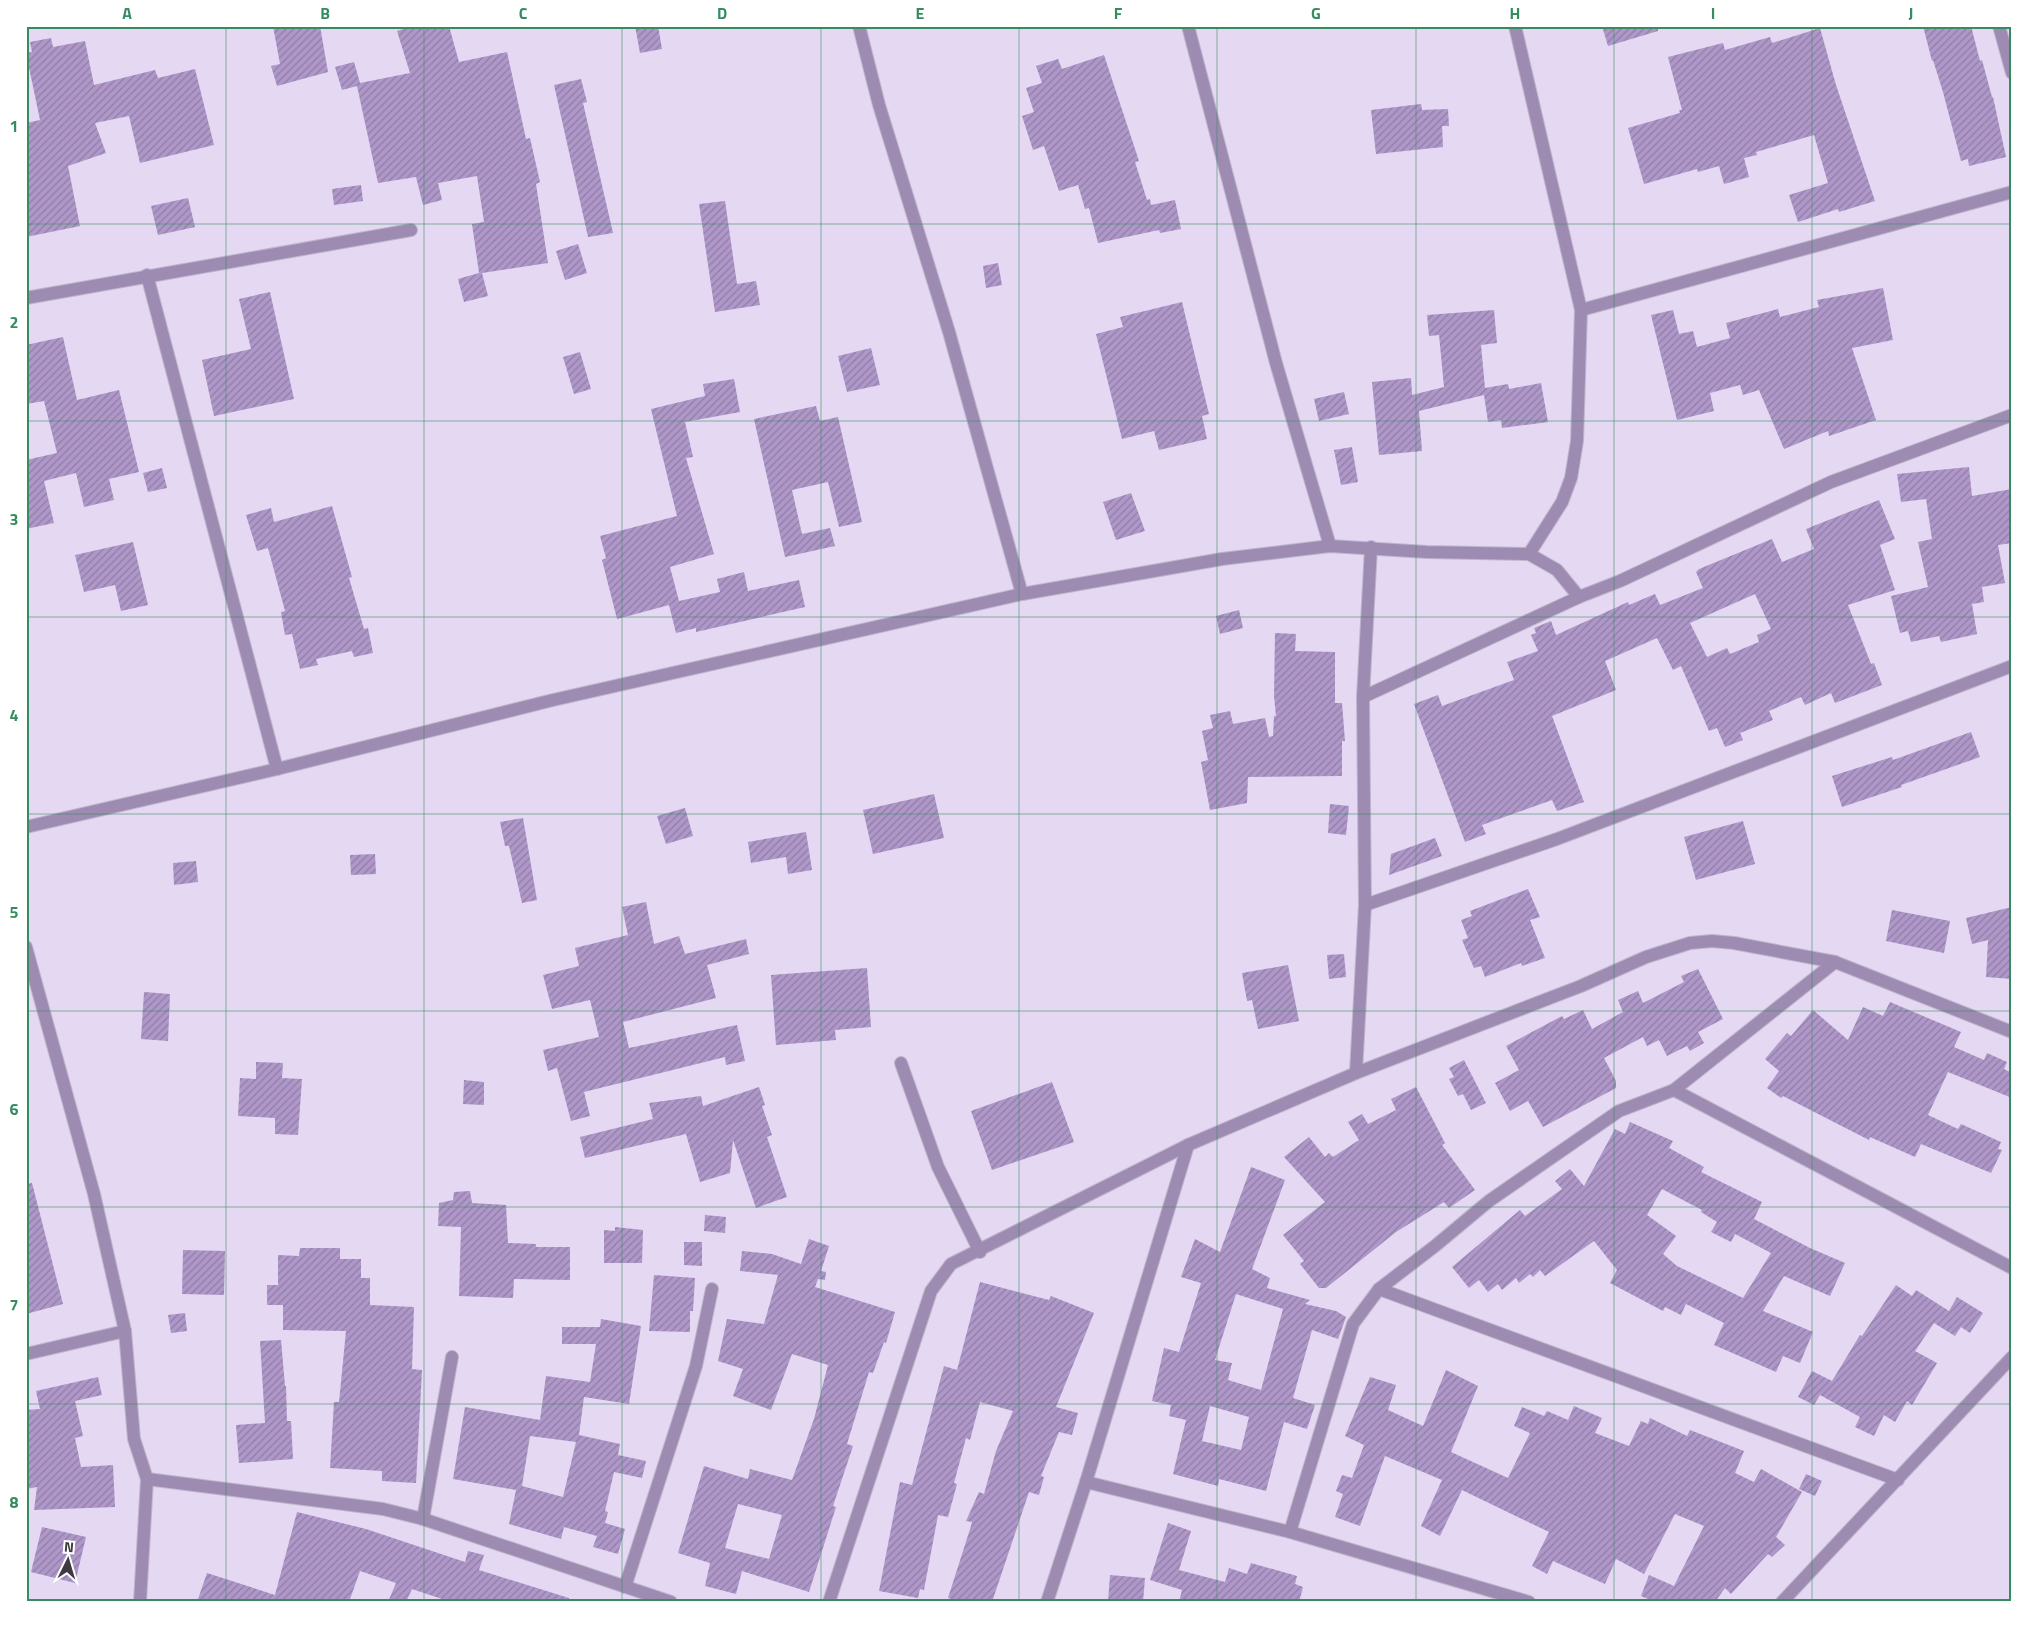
<svg xmlns="http://www.w3.org/2000/svg" width="2038" height="1628" viewBox="0 0 2038 1628" font-family="'Titillium Web',sans-serif">
	<defs>
		<pattern id="building-hatch" width="6" height="6" patternUnits="userSpaceOnUse" patternTransform="scale(1.25)"><rect width="6" height="6" fill="#af98c9"/><path d="M-1 1l2-2M0 6l6-6M5 7l2-2" fill="none" stroke="#907da5"/></pattern>
	</defs>
	<rect width="100%" height="100%" fill="#e4d8f2"/>
	<!-- building -->
	<g fill="url(#building-hatch)" fill-rule="evenodd">
		<polygon points="273,26 320,26 328,72 277,86 271,66 280,64"/>
		<polygon points="412,26 449,26 459,62 507,52 526,139 530,138 540,182 536,184 548,263 482,273 488,296 464,302 458,279 479,273 472,224 484,222 477,176 438,183 442,200 423,205 416,177 378,183 357,86 342,90 335,67 354,62 360,83 410,73 397,31"/>
		<polygon points="635,26 658,26 662,49 640,53"/>
		<polygon points="1602,26 1658,26 1658,31 1608,46"/>
		<polygon points="1923,26 1971,26 1980,61 1982,60 1992,97 1993,97 2006,157 1969,166 1968,159 1961,161 1943,92 1933,60 1932,61"/>
		<polygon points="1820,28 1836,85 1875,201 1839,212 1838,209 1798,222 1789,195 1828,183 1814,135 1756,152 1757,155 1744,158 1749,177 1724,184 1719,166 1698,172 1697,169 1644,184 1628,128 1680,113 1679,110 1682,110 1668,57 1723,43 1725,50 1770,37 1772,43"/>
		<polygon points="51,38 53,47 85,41 94,85 155,70 158,78 195,69 214,145 140,163 129,116 95,123 106,153 68,166 80,226 26,237 26,123 40,120 26,53 32,52 30,42"/>
		<polygon points="1104,55 1139,161 1135,162 1147,200 1150,199 1151,205 1175,200 1181,229 1160,233 1159,230 1098,243 1089,208 1085,209 1078,185 1059,191 1044,146 1033,150 1022,116 1034,112 1026,88 1042,83 1036,66 1058,59 1062,69"/>
		<polygon points="581,79 587,102 583,103 613,233 588,237 554,85"/>
		<polygon points="1421,104 1422,110 1448,109 1449,126 1442,126 1443,147 1376,154 1371,110"/>
		<polygon points="361,185 363,201 334,205 332,189"/>
		<polygon points="188,198 195,227 158,235 151,206"/>
		<polygon points="725,201 737,284 756,281 760,305 715,312 699,204"/>
		<polygon points="578,244 587,273 565,280 556,251"/>
		<polygon points="998,263 1002,285 986,288 983,266"/>
		<polygon points="1883,288 1893,340 1852,348 1876,420 1829,436 1828,431 1784,449 1759,390 1743,395 1740,385 1710,393 1714,411 1677,420 1651,315 1673,310 1679,334 1693,331 1697,347 1730,338 1726,323 1778,309 1780,317 1819,307 1817,300"/>
		<polygon points="270,292 294,399 214,416 202,360 251,349 239,299"/>
		<polygon points="1182,302 1209,414 1202,416 1207,439 1159,450 1154,431 1122,439 1096,334 1123,327 1120,317"/>
		<polygon points="1494,310 1497,343 1481,345 1485,388 1508,384 1509,389 1541,383 1548,422 1502,428 1501,420 1488,422 1484,395 1419,411 1422,451 1379,455 1372,382 1411,378 1412,395 1444,387 1439,335 1429,336 1427,315"/>
		<polygon points="63,337 77,400 119,390 139,472 109,479 114,500 84,507 76,473 44,481 54,523 26,529 26,460 57,453 44,401 26,404 26,345"/>
		<polygon points="871,348 880,385 847,392 838,356"/>
		<polygon points="580,352 591,389 574,394 563,357"/>
		<polygon points="734,379 740,412 685,422 693,457 686,458 714,554 670,567 679,601 720,592 717,579 744,572 748,591 799,580 805,607 696,632 696,628 676,633 669,605 617,619 602,560 606,558 600,536 677,516 651,409 705,396 703,384"/>
		<polygon points="1344,392 1349,414 1319,421 1314,399"/>
		<polygon points="816,406 820,421 838,417 862,522 839,527 828,482 792,490 802,534 830,528 835,546 785,557 754,419"/>
		<polygon points="1352,447 1358,482 1341,485 1334,450"/>
		<polygon points="1969,467 1972,496 2012,489 2012,543 1998,545 2005,583 1982,587 1984,602 1972,604 1977,634 1941,642 1939,636 1911,642 1908,631 1900,633 1891,596 1928,587 1918,542 1932,539 1926,499 1901,502 1897,474"/>
		<polygon points="162,468 167,488 148,492 143,473"/>
		<polygon points="1131,493 1145,531 1116,540 1103,502"/>
		<path d="M1879,500L1895,539L1880,545L1895,590L1848,605L1871,664L1874,663L1882,685L1835,703L1831,693L1805,705L1801,697L1769,711L1773,720L1740,733L1743,740L1725,747L1717,728L1709,731L1681,666L1673,670L1657,638L1605,661L1616,690L1552,716L1584,802L1557,811L1552,800L1482,825L1486,834L1465,842L1414,704L1438,695L1442,706L1514,680L1507,662L1538,651L1531,635L1536,633L1534,628L1551,621L1556,635L1628,602L1629,605L1655,594L1660,605L1703,588L1696,572L1699,569L1772,539L1782,562L1814,549L1806,529ZM1755,594L1771,629L1757,635L1759,642L1730,654L1727,648L1707,657L1690,623Z"/>
		<polygon points="332,506 352,577 349,578 364,629 368,628 373,653 354,657 352,651 316,659 318,665 300,669 292,634 285,635 281,612 285,611 268,548 257,551 246,515 271,508 274,522"/>
		<polygon points="133,542 148,605 121,611 115,585 84,592 75,555"/>
		<polygon points="1239,610 1243,628 1220,634 1216,616"/>
		<polygon points="1275,633 1296,634 1295,651 1335,652 1335,703 1342,703 1345,741 1342,741 1342,776 1248,777 1247,803 1210,810 1201,762 1208,760 1202,731 1213,728 1210,715 1230,711 1233,724 1265,718 1269,737 1273,736 1274,716 1276,716 1274,696"/>
		<polygon points="1971,732 1980,757 1901,785 1902,787 1842,807 1832,776 1892,757 1893,760"/>
		<polygon points="934,794 944,838 873,854 863,810"/>
		<polygon points="1330,804 1349,806 1346,835 1328,833"/>
		<polygon points="685,808 693,836 666,844 657,816"/>
		<polygon points="523,818 537,900 522,903 509,846 505,846 500,822"/>
		<polygon points="1743,821 1755,864 1696,880 1684,837"/>
		<polygon points="806,832 812,870 788,874 786,857 751,863 748,842"/>
		<polygon points="1435,838 1442,856 1389,875 1391,854"/>
		<polygon points="375,854 376,874 351,875 350,855"/>
		<polygon points="196,861 198,882 174,885 173,863"/>
		<polygon points="1528,889 1540,917 1530,920 1545,958 1522,966 1521,963 1485,977 1481,966 1474,968 1462,940 1468,938 1461,920 1472,916 1470,911"/>
		<polygon points="646,902 654,944 679,936 685,954 746,939 749,954 707,965 716,998 623,1022 629,1048 737,1025 745,1061 726,1065 725,1057 584,1092 590,1116 571,1121 557,1068 548,1071 543,1050 599,1037 590,1000 552,1009 543,975 579,966 575,948 628,935 622,907"/>
		<polygon points="2012,907 2012,979 1986,977 1988,940 1972,944 1966,918"/>
		<polygon points="1892,910 1950,921 1944,953 1886,941"/>
		<polygon points="1344,954 1346,977 1329,979 1327,955"/>
		<polygon points="1288,965 1299,1021 1258,1029 1252,1000 1247,1001 1242,973"/>
		<polygon points="867,968 871,1027 835,1030 836,1040 776,1045 771,975"/>
		<polygon points="1698,969 1723,1019 1698,1032 1704,1043 1690,1051 1687,1046 1667,1056 1659,1040 1647,1046 1643,1037 1604,1058 1616,1081 1616,1088 1543,1127 1528,1101 1510,1111 1495,1083 1519,1070 1506,1046 1562,1016 1564,1019 1583,1010 1592,1029 1623,1012 1618,1000 1638,991 1643,1003 1684,982 1681,976"/>
		<polygon points="144,992 170,994 168,1041 141,1039"/>
		<polygon points="1890,1002 1961,1032 1954,1047 1984,1060 1987,1053 2007,1062 2004,1069 2012,1073 2012,1098 1948,1072 1928,1115 1958,1129 1961,1124 2001,1142 1998,1149 2002,1150 1991,1173 1921,1144 1915,1157 1870,1137 1869,1140 1783,1096 1781,1098 1767,1088 1779,1071 1765,1059 1787,1033 1791,1036 1813,1010 1848,1040 1863,1007 1883,1016"/>
		<polygon points="1464,1060 1486,1103 1471,1110 1463,1094 1458,1096 1449,1079 1454,1077 1449,1068"/>
		<polygon points="256,1062 283,1063 282,1078 302,1079 298,1135 275,1134 275,1118 238,1116 240,1078 256,1079"/>
		<polygon points="464,1080 484,1082 484,1105 463,1104"/>
		<polygon points="1052,1082 1074,1142 992,1170 971,1111"/>
		<polygon points="759,1087 765,1105 762,1106 772,1135 767,1137 787,1197 756,1208 733,1140 730,1173 700,1182 686,1134 585,1158 580,1137 653,1119 649,1103 701,1096 703,1106"/>
		<polygon points="1416,1087 1445,1143 1442,1145 1475,1190 1449,1208 1444,1202 1396,1232 1326,1288 1319,1288 1300,1264 1304,1261 1283,1235 1325,1202 1284,1157 1309,1137 1325,1157 1329,1153 1333,1157 1359,1140 1348,1122 1362,1114 1368,1124 1396,1110 1391,1099"/>
		<path d="M1630,1122L1673,1141L1669,1148L1704,1167L1701,1172L1762,1202L1754,1219L1810,1248L1845,1263L1830,1296L1784,1276L1763,1311L1813,1332L1800,1363L1783,1356L1776,1372L1714,1345L1724,1323L1686,1304L1681,1315L1665,1307L1663,1311L1610,1283L1617,1270L1594,1241L1545,1276L1540,1270L1533,1277L1530,1274L1519,1283L1516,1278L1502,1290L1498,1284L1488,1292L1479,1280L1469,1288L1452,1267L1520,1210L1525,1216L1562,1189L1555,1181L1570,1169L1584,1186L1615,1129L1625,1134ZM1662,1189L1702,1210L1701,1212L1717,1222L1711,1232L1731,1242L1735,1234L1771,1253L1743,1298L1677,1266L1663,1254L1676,1236L1647,1215Z"/>
		<path d="M1251,1167L1285,1180L1252,1269L1270,1278L1267,1288L1310,1300L1305,1304L1336,1311L1346,1317L1338,1339L1312,1330L1293,1398L1315,1405L1307,1429L1284,1422L1266,1491L1219,1479L1218,1486L1173,1474L1186,1420L1169,1416L1171,1405L1152,1401L1164,1348L1179,1352L1201,1283L1181,1277L1195,1239L1220,1252ZM1236,1294L1283,1309L1261,1390L1228,1380L1232,1363L1215,1360ZM1210,1406L1249,1417L1241,1450L1202,1441Z"/>
		<polygon points="32,1183 63,1304 26,1314 26,1184"/>
		<polygon points="470,1191 472,1203 506,1205 508,1243 536,1244 536,1247 570,1247 570,1280 514,1279 513,1298 459,1296 461,1227 438,1226 439,1203 453,1200 454,1192"/>
		<polygon points="705,1215 726,1217 725,1233 704,1231"/>
		<polygon points="615,1227 643,1230 642,1263 604,1263 604,1230 615,1231"/>
		<path d="M809,1239L829,1246L821,1271L826,1272L825,1280L818,1279L815,1287L895,1312L886,1343L884,1342L873,1373L869,1372L847,1444L853,1446L833,1506L836,1507L809,1592L742,1571L736,1594L705,1586L710,1563L678,1553L704,1466L748,1479L750,1469L792,1480L814,1419L828,1365L792,1354L771,1410L733,1396L743,1369L718,1361L727,1319L764,1324L778,1275L740,1271L742,1251L772,1254L801,1264ZM738,1504L782,1515L769,1559L725,1548Z"/>
		<polygon points="684,1242 702,1242 702,1266 684,1265"/>
		<polygon points="300,1248 340,1248 340,1259 361,1259 361,1278 370,1278 370,1305 414,1307 412,1369 422,1370 416,1483 382,1481 382,1471 330,1468 334,1402 339,1402 346,1331 283,1330 283,1305 267,1305 267,1285 278,1285 278,1255 299,1256"/>
		<polygon points="183,1250 225,1251 224,1295 182,1294"/>
		<polygon points="654,1275 695,1278 693,1311 690,1311 690,1332 649,1331"/>
		<polygon points="980,1282 1049,1300 1051,1296 1094,1313 1056,1407 1078,1413 1072,1435 1059,1432 1041,1476 1044,1477 1039,1495 1029,1492 992,1602 961,1602 948,1598 971,1526 972,1522 966,1521 979,1492 984,1494 996,1451 1013,1411 980,1402 970,1440 966,1438 954,1483 957,1484 948,1517 938,1515 924,1590 920,1589 918,1598 879,1591 900,1482 912,1485 944,1366 957,1370"/>
		<polygon points="1896,1285 1912,1296 1916,1290 1949,1311 1957,1297 1983,1313 1970,1333 1961,1327 1955,1336 1934,1323 1915,1351 1937,1363 1912,1405 1907,1401 1895,1422 1884,1415 1874,1436 1855,1427 1860,1417 1820,1395 1814,1405 1798,1397 1812,1371 1832,1381 1860,1335 1862,1336"/>
		<polygon points="185,1313 187,1331 171,1333 168,1315"/>
		<path d="M601,1319L641,1326L629,1404L584,1397L579,1435L620,1444L618,1455L646,1461L642,1478L614,1472L605,1511L608,1512L605,1523L625,1529L618,1554L593,1547L597,1536L564,1527L561,1539L509,1524L516,1490L453,1479L465,1407L540,1420L546,1376L590,1382L596,1344H562V1327H600ZM530,1436L576,1442L563,1497L522,1486Z"/>
		<polygon points="281,1340 285,1386 286,1386 287,1421 291,1421 293,1459 239,1463 236,1425 265,1423 260,1341"/>
		<polygon points="1446,1370 1478,1386 1451,1452 1508,1478 1530,1433 1514,1426 1522,1407 1544,1416 1547,1411 1568,1420 1574,1406 1602,1418 1595,1433 1629,1446 1641,1421 1648,1424 1650,1418 1687,1436 1690,1430 1744,1451 1735,1473 1754,1482 1761,1469 1802,1492 1776,1537 1785,1545 1772,1557 1768,1554 1731,1594 1725,1588 1715,1602 1655,1602 1641,1596 1649,1575 1674,1586 1704,1526 1675,1514 1644,1574 1616,1559 1605,1584 1553,1561 1547,1574 1532,1566 1549,1532 1462,1490 1440,1536 1421,1526 1442,1480 1385,1456 1360,1526 1335,1517 1343,1494 1336,1491 1342,1475 1352,1478 1364,1445 1345,1436 1370,1377 1396,1385 1388,1410 1423,1426"/>
		<polygon points="98,1377 102,1395 75,1401 83,1436 75,1438 81,1467 113,1465 115,1507 34,1510 37,1487 26,1489 26,1410 40,1409 36,1391"/>
		<polygon points="1806,1474 1822,1481 1815,1496 1799,1489"/>
		<polygon points="297,1512 366,1529 465,1562 468,1551 484,1555 479,1570 569,1598 569,1602 451,1602 412,1589 406,1602 388,1602 396,1583 360,1571 349,1602 197,1602 207,1573 275,1595"/>
		<polygon points="1168,1523 1191,1531 1179,1570 1225,1582 1229,1568 1247,1574 1251,1563 1297,1576 1295,1584 1303,1587 1299,1602 1179,1602 1182,1590 1150,1580"/>
		<polygon points="42,1527 86,1537 75,1583 31,1572"/>
		<polygon points="1110,1575 1145,1578 1143,1602 1108,1602"/>
	</g>
	<g fill="none" stroke-linecap="round" stroke-linejoin="round">
		<!-- minor casing -->
		<g stroke="#bfb5cc" stroke-width="14">
			<g id="minor">
				<polyline points="859,26 879,105 949,332 1022,594"/>
				<polyline points="1188,26 1276,363 1330,546"/>
				<polyline points="1515,26 1581,310 1577,441 1571,478 1562,502 1529,554"/>
				<polyline points="1999,26 2012,73"/>
				<polyline points="147,275 277,769"/>
				<polyline points="26,298 411,230"/>
				<polyline points="1581,310 2012,192"/>
				<polyline points="1363,697 1579,597"/>
				<polyline points="26,827 277,769 553,700 1022,594 1222,559 1330,546 1427,552 1529,554 1557,570 1579,597 1620,581 1831,482 2012,415"/>
				<polyline points="1365,905 1557,839 2012,666"/>
				<polyline points="26,947 94,1194 125,1331 134,1439 147,1479 140,1602"/>
				<polyline points="901,1063 938,1167 980,1252"/>
				<polyline points="1356,1073 1365,905 1363,697 1371,547"/>
				<polyline points="1674,1090 2012,1268"/>
				<polyline points="1379,1289 1898,1480"/>
				<polyline points="26,1354 125,1331"/>
				<polyline points="147,1479 383,1509 423,1519 671,1602"/>
				<polyline points="1086,1482 1290,1532 1529,1602"/>
				<polyline points="423,1519 452,1357"/>
				<polyline points="1290,1532 1353,1324 1379,1289 1435,1246 1489,1201 1619,1111 1674,1090 1835,962"/>
				<polyline points="625,1587 696,1366 712,1289"/>
				<polyline points="829,1602 931,1291 951,1264 1188,1145 1356,1073 1581,986 1646,957 1690,943 1712,941 1734,943 1835,962 2012,1032"/>
				<polyline points="1047,1602 1086,1482 1188,1145"/>
				<polyline points="1782,1602 2012,1357"/>
			</g>
		</g>
		<!-- minor -->
		<use href="#minor" stroke="#9e8bb2" stroke-width="12"/>
	</g>
	<!-- grid -->
	<path fill="none" stroke="#358c61" stroke-width="1" stroke-opacity="0.55" d="M226,26V1602M424,26V1602M622,26V1602M821,26V1602M1019,26V1602M1217,26V1602M1416,26V1602M1614,26V1602M1812,26V1602M26,224H2012M26,421H2012M26,617H2012M26,814H2012M26,1011H2012M26,1207H2012M26,1404H2012"/>
	<!-- border -->
	<rect width="2038" height="1628" fill="none" stroke="#ffffff" stroke-width="55"/>
	<!-- north arrow -->
	<g transform="translate(68 1560) rotate(5)" stroke="#ffffff" stroke-width="4" paint-order="stroke">
	<path d="M0-4L9 19L0 12L-9 19Z" fill="#3e3943"/>
	<text y="-8" font-size="14" font-weight="bold" text-anchor="middle" fill="#3e3943">N</text>
	</g>
	<rect x="28" y="28" width="1982" height="1572" fill="none" stroke="#358c61" stroke-width="2"/>
	<g font-size="16" text-anchor="middle" font-weight="bold" fill="#358c61">
		<text x="127" y="19">A</text>
		<text x="325" y="19">B</text>
		<text x="523" y="19">C</text>
		<text x="722" y="19">D</text>
		<text x="920" y="19">E</text>
		<text x="1118" y="19">F</text>
		<text x="1316" y="19">G</text>
		<text x="1515" y="19">H</text>
		<text x="1713" y="19">I</text>
		<text x="1911" y="19">J</text>
		<text x="14" y="132">1</text>
		<text x="14" y="328">2</text>
		<text x="14" y="525">3</text>
		<text x="14" y="721">4</text>
		<text x="14" y="918">5</text>
		<text x="14" y="1115">6</text>
		<text x="14" y="1311">7</text>
		<text x="14" y="1508">8</text>
	</g>
</svg>
